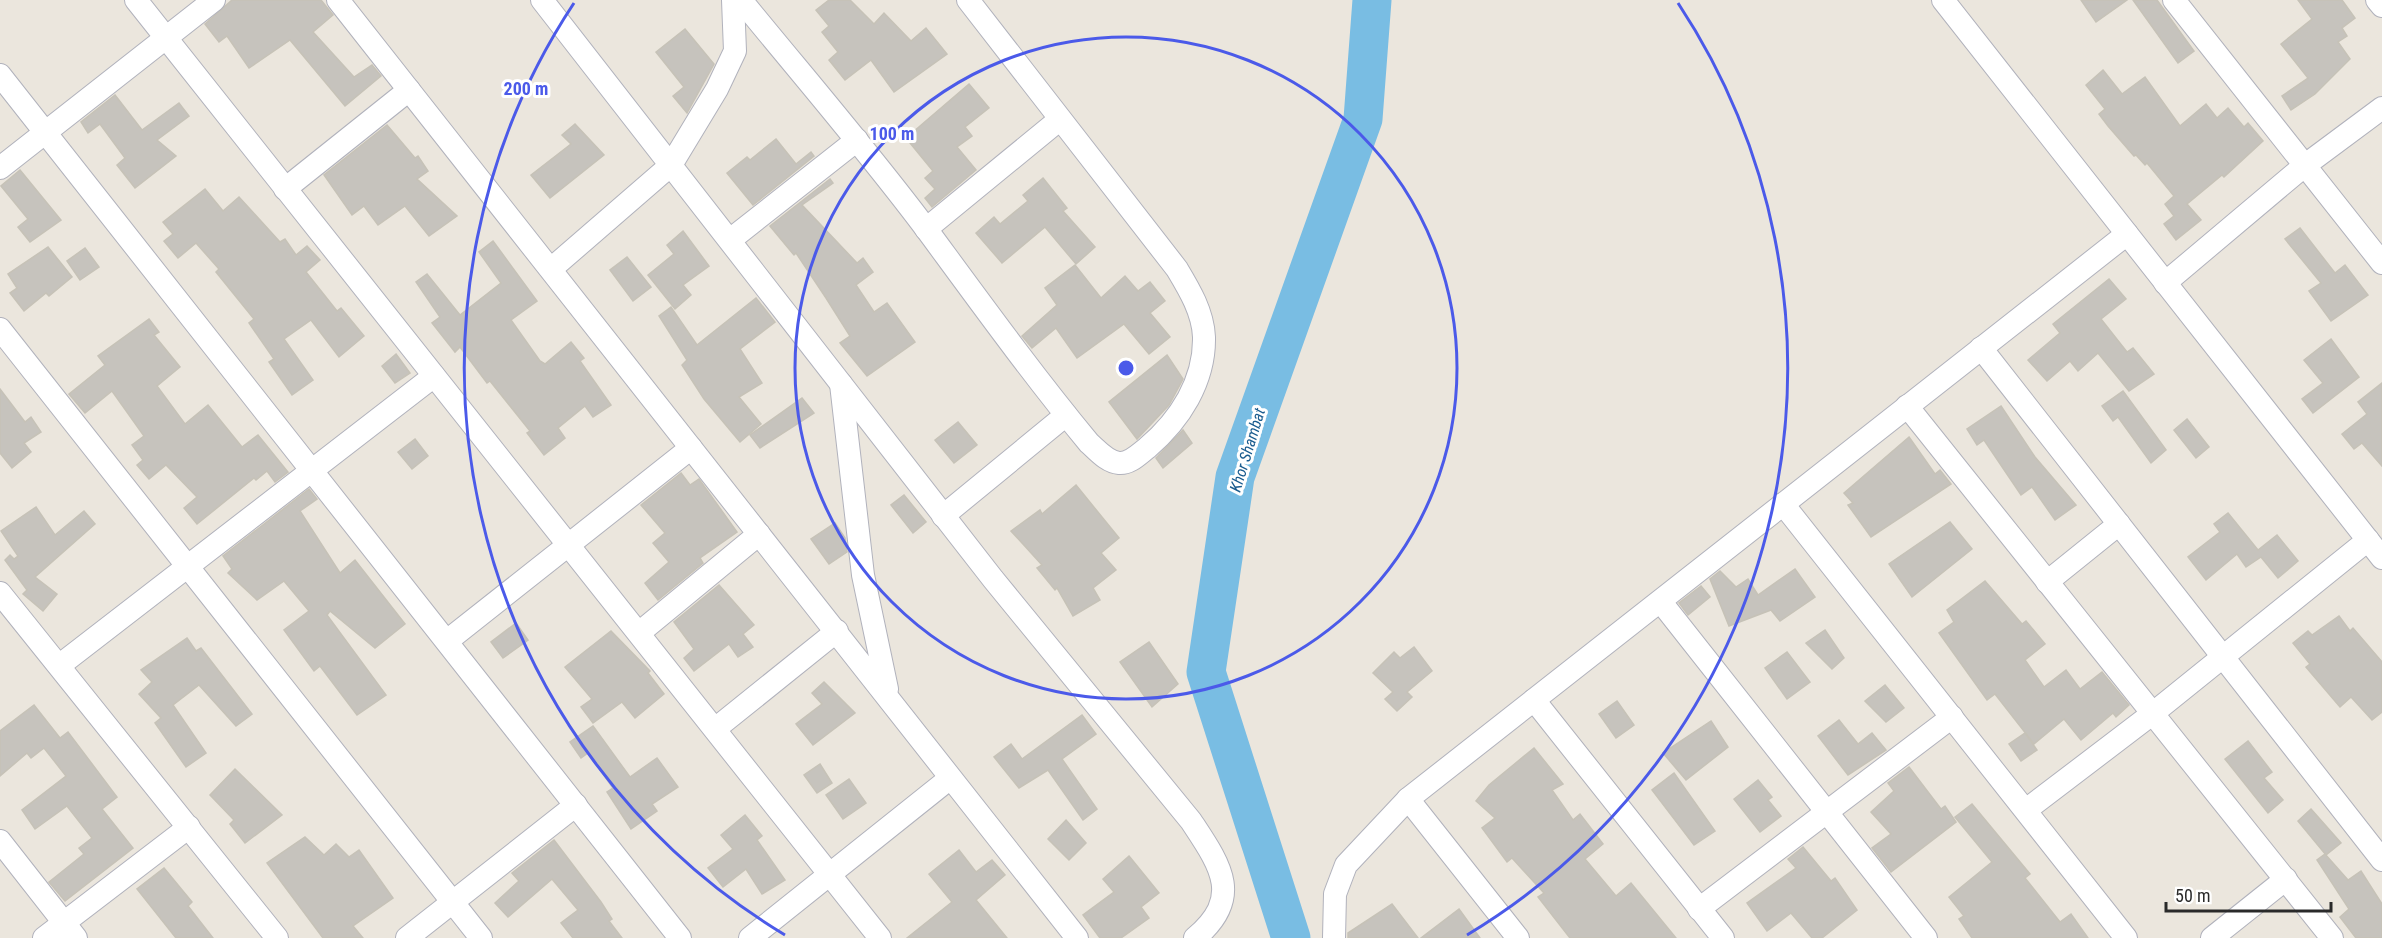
<svg xmlns="http://www.w3.org/2000/svg" width="2382" height="938" viewBox="0 0 2382 938" font-family="'Roboto Condensed',sans-serif">
	<rect width="100%" height="100%" fill="#ebe6dd"/>
	<g fill="none" stroke-linecap="round" stroke-linejoin="round">
		<!-- river -->
		<polyline stroke="#79bde3" stroke-width="39" points="1291,938 1206,672 1235,477 1363,119 1372,0"/>
	</g>
	<!-- building -->
	<g fill="#c6c3bd" stroke="#c6c2b7" stroke-width="1.5">
		<polygon points="232,0 321,0 333,15 313,32 354,77 372,65 381,76 345,106 290,40 249,68 227,36 219,42 205,24"/>
		<polygon points="829,0 850,0 874,24 884,13 911,41 926,28 947,54 894,92 871,60 845,80 829,60 838,52 822,32 829,26 816,10"/>
		<polygon points="2081,0 2127,0 2096,22"/>
		<polygon points="2133,0 2157,0 2194,51 2178,63"/>
		<polygon points="2298,0 2342,0 2355,18 2342,28 2347,36 2338,42 2350,59 2315,94 2291,110 2282,96 2308,78 2281,44 2312,19"/>
		<polygon points="685,29 714,64 687,113 673,96 684,87 656,52"/>
		<polygon points="2103,70 2122,94 2145,77 2180,126 2206,104 2217,118 2228,108 2244,127 2248,123 2263,141 2224,177 2222,175 2187,204 2201,220 2176,240 2164,224 2174,216 2165,204 2174,196 2147,163 2145,165 2136,155 2134,156 2108,126 2099,114 2105,109 2086,85"/>
		<polygon points="969,84 989,108 965,127 972,136 957,147 976,170 932,207 925,198 935,189 925,178 933,171 906,138"/>
		<polygon points="115,95 142,130 179,103 189,116 157,140 176,156 135,188 117,165 125,158 100,124 88,133 81,122"/>
		<polygon points="575,124 604,155 550,198 531,175 571,144 562,135"/>
		<polygon points="387,125 415,158 418,156 428,171 417,179 457,216 429,236 405,206 378,225 364,206 352,215 324,175"/>
		<polygon points="776,139 796,164 811,152 814,156 753,205 727,173 747,157 750,160"/>
		<polygon points="20,170 61,220 30,242 18,227 28,219 1,186"/>
		<polygon points="1043,178 1067,208 1063,211 1095,247 1076,264 1045,227 1002,263 976,233 994,217 1000,224 1028,201 1023,195"/>
		<polygon points="830,179 833,183 802,205 857,263 863,258 873,272 856,285 874,312 887,303 915,342 867,376 840,343 850,336 826,298 796,253 794,255 770,226"/>
		<polygon points="205,189 223,211 239,197 280,242 285,239 296,255 307,246 320,260 306,272 337,311 341,308 364,336 339,357 311,320 284,339 313,380 292,395 269,362 274,359 249,323 254,319 216,272 219,269 196,243 178,258 164,241 173,234 163,222"/>
		<polygon points="2300,228 2335,273 2345,265 2368,295 2331,321 2309,291 2321,283 2285,239"/>
		<polygon points="683,231 709,266 683,285 691,295 675,309 648,275 674,254 667,245"/>
		<polygon points="493,241 537,301 511,320 540,361 545,364 571,342 584,358 580,361 611,405 593,417 585,406 558,428 565,438 544,455 527,433 530,431 490,381 487,383 460,347 455,352 432,323 440,317 416,282 427,274 460,315 501,283 479,252"/>
		<polygon points="48,247 72,277 49,296 46,293 24,311 10,293 17,288 8,274"/>
		<polygon points="85,248 99,267 80,280 67,261"/>
		<polygon points="627,257 651,287 633,301 610,270"/>
		<polygon points="1075,265 1101,298 1125,276 1138,291 1150,282 1165,301 1150,313 1170,337 1149,354 1124,324 1077,358 1056,328 1032,348 1022,336 1057,305 1045,288"/>
		<polygon points="2109,279 2126,299 2101,319 2127,352 2133,348 2154,374 2129,391 2098,353 2078,371 2070,361 2047,381 2028,360 2060,333 2053,324"/>
		<polygon points="756,298 775,322 740,349 762,383 739,397 761,424 740,442 704,399 682,365 687,360 659,316 671,307 697,345"/>
		<polygon points="149,319 159,332 154,335 180,367 157,386 185,424 208,405 242,447 258,435 288,472 275,482 267,471 256,480 254,478 197,524 184,508 197,497 166,465 149,479 137,465 143,460 132,445 144,436 112,391 85,413 69,394 105,365 98,356"/>
		<polygon points="2331,339 2359,377 2313,413 2302,399 2323,383 2304,360"/>
		<polygon points="396,354 410,373 395,383 382,366"/>
		<polygon points="1167,355 1183,379 1169,405 1137,439 1109,402"/>
		<polygon points="2382,383 2382,466 2362,443 2354,449 2342,434 2367,414 2358,402"/>
		<polygon points="0,389 25,422 31,417 41,432 24,443 31,452 12,468 0,453"/>
		<polygon points="2123,391 2166,450 2151,463 2118,417 2113,421 2102,406"/>
		<polygon points="802,398 814,413 760,448 750,435"/>
		<polygon points="2001,406 2035,457 2076,505 2055,520 2032,487 2021,495 1984,440 1977,445 1967,429"/>
		<polygon points="2187,419 2209,447 2196,458 2174,430"/>
		<polygon points="958,422 977,445 954,463 935,440"/>
		<polygon points="1183,430 1192,443 1163,468 1156,458"/>
		<polygon points="1909,437 1935,474 1940,470 1951,484 1871,537 1848,505 1853,503 1844,493"/>
		<polygon points="415,439 428,456 412,469 398,452"/>
		<polygon points="681,473 690,485 699,479 737,532 700,558 703,563 658,600 645,583 669,562 653,543 665,533 641,505"/>
		<polygon points="1076,485 1119,538 1101,553 1116,570 1093,588 1100,600 1073,616 1057,588 1055,590 1037,568 1042,565 1011,531 1040,510 1042,514"/>
		<polygon points="309,489 317,499 300,511 340,573 355,560 405,624 375,648 330,611 327,615 386,695 357,715 320,666 314,671 284,630 309,611 284,581 257,600 228,573 232,569 223,556"/>
		<polygon points="904,495 926,522 913,533 891,505"/>
		<polygon points="36,507 55,535 84,511 95,524 35,577 57,594 43,611 23,594 27,590 5,560 10,555 14,559 18,556 1,531"/>
		<polygon points="2228,513 2258,550 2277,535 2298,561 2278,578 2261,557 2246,567 2237,554 2206,580 2188,557 2220,532 2214,524"/>
		<polygon points="1950,522 1972,549 1912,597 1889,564"/>
		<polygon points="835,523 845,538 847,552 829,564 811,539"/>
		<polygon points="1795,569 1815,597 1780,621 1771,610 1729,626 1710,579 1720,571 1736,587 1748,579 1758,595"/>
		<polygon points="1985,581 2022,624 2026,621 2045,644 2025,660 2044,687 2066,670 2080,689 2102,672 2129,705 2116,717 2113,713 2081,740 2064,719 2034,744 1995,694 1987,700 1939,633 1954,622 1947,610"/>
		<polygon points="719,585 754,625 743,634 753,647 738,657 729,644 694,671 684,658 694,649 674,622"/>
		<polygon points="1701,586 1710,597 1688,615 1679,603"/>
		<polygon points="2339,616 2350,631 2353,628 2382,662 2382,712 2372,720 2351,697 2340,707 2306,667 2310,664 2293,643 2308,631 2312,635"/>
		<polygon points="516,623 528,640 503,658 491,642"/>
		<polygon points="1825,630 1844,658 1832,669 1806,643"/>
		<polygon points="611,631 650,671 648,673 664,694 635,718 622,702 593,723 581,707 592,699 565,667"/>
		<polygon points="187,638 196,651 201,648 252,714 236,726 199,685 173,705 206,753 186,767 155,723 161,718 139,694 152,682 141,670"/>
		<polygon points="1149,642 1178,684 1152,707 1120,662"/>
		<polygon points="1414,647 1432,671 1407,692 1412,697 1397,711 1385,699 1393,692 1373,673 1394,652 1400,658"/>
		<polygon points="1787,652 1810,682 1787,699 1765,668"/>
		<polygon points="824,682 855,713 813,745 796,724 822,704 812,693"/>
		<polygon points="1885,685 1904,708 1886,722 1865,701"/>
		<polygon points="1617,701 1634,725 1616,738 1599,714"/>
		<polygon points="34,705 60,738 68,732 117,797 102,809 133,848 65,901 49,882 84,854 79,848 92,838 67,806 35,829 22,810 66,776 44,748 31,758 27,753 0,776 0,731"/>
		<polygon points="1082,715 1096,734 1062,759 1097,809 1083,820 1048,770 1019,788 994,757 1011,744 1022,759"/>
		<polygon points="1839,720 1858,744 1872,733 1886,750 1848,775 1818,736"/>
		<polygon points="1711,721 1728,747 1686,780 1663,753"/>
		<polygon points="593,726 630,777 657,758 678,787 652,804 657,811 631,829 607,792 613,788 588,753 581,758 570,742"/>
		<polygon points="2025,733 2037,750 2021,761 2009,744"/>
		<polygon points="2248,741 2272,772 2264,778 2283,800 2268,813 2225,759"/>
		<polygon points="1534,748 1563,784 1552,790 1573,820 1580,814 1603,844 1585,859 1616,896 1631,883 1676,938 1570,938 1538,897 1544,893 1512,858 1507,862 1482,828 1495,818 1476,801 1489,785"/>
		<polygon points="820,764 832,783 817,793 804,775"/>
		<polygon points="1909,767 1941,809 1945,806 1956,822 1891,872 1872,848 1891,834 1871,812 1894,791 1888,783"/>
		<polygon points="235,769 282,815 245,843 230,824 234,820 210,795"/>
		<polygon points="1674,773 1715,831 1694,845 1652,790"/>
		<polygon points="849,779 866,803 843,819 826,795"/>
		<polygon points="1758,780 1772,797 1768,800 1781,816 1760,832 1734,799"/>
		<polygon points="1972,804 2030,874 2025,878 2060,922 2071,914 2088,938 1972,938 1959,919 1964,916 1949,897 1992,862 1955,817"/>
		<polygon points="2311,809 2341,843 2326,855 2298,821"/>
		<polygon points="745,815 762,836 757,840 785,880 762,894 746,869 723,887 708,868 733,849 721,835"/>
		<polygon points="1066,820 1086,843 1069,860 1048,839"/>
		<polygon points="305,837 324,855 336,844 349,857 359,850 393,898 353,926 363,938 323,938 267,863"/>
		<polygon points="554,840 601,902 612,919 609,921 622,938 573,938 561,923 578,910 552,879 508,917 495,903 519,881 512,873"/>
		<polygon points="1803,847 1831,881 1835,878 1857,910 1822,938 1812,938 1791,913 1767,931 1747,903 1796,868 1788,859"/>
		<polygon points="959,850 976,872 992,860 1005,875 976,900 1007,938 907,938 952,902 929,874"/>
		<polygon points="2325,854 2348,880 2361,871 2382,904 2382,938 2356,938 2340,917 2349,909 2317,860"/>
		<polygon points="1129,856 1159,893 1141,907 1149,918 1121,938 1100,938 1083,915 1114,892 1103,879"/>
		<polygon points="164,868 192,902 188,906 213,938 176,938 137,889"/>
		<polygon points="1392,904 1418,938 1348,938 1348,933"/>
		<polygon points="1459,909 1480,938 1421,938"/>
	</g>
	<g fill="none" stroke-linecap="round" stroke-linejoin="round">
		<!-- street casing -->
		<g stroke="#b1b2bc" stroke-width="24">
			<g id="street">
				<polyline points="136,0 880,938"/>
				<polyline points="338,0 1077,938"/>
				<path d="M542,0L993,579L1191,821C1220,865 1244,897 1195,938"/>
				<path d="M741,0C803,76 868,151 927,230C980,302 1032,374 1089,443C1098,451 1107,462 1119,463C1130,464 1139,454 1147,448C1180,420 1205,381 1204,337C1203,312 1189,289 1177,269L968,0"/>
				<polyline points="1943,0 2382,558"/>
				<polyline points="2174,0 2382,263"/>
				<polyline points="2377,0 2382,6"/>
				<polyline points="0,75 680,938"/>
				<polyline points="0,168 214,0"/>
				<polyline points="285,189 409,90"/>
				<polyline points="926,229 1059,120"/>
				<polyline points="730,240 857,140"/>
				<polyline points="551,269 671,165 717,89 735,51 733,0"/>
				<polyline points="2165,283 2304,166 2382,108"/>
				<polyline points="0,329 481,938"/>
				<polyline points="1981,348 2382,860"/>
				<polyline points="841,384 863,575 887,689"/>
				<polyline points="1907,406 2332,938"/>
				<polyline points="1783,504 2126,938"/>
				<polyline points="943,516 1066,415"/>
				<polyline points="2047,582 2119,524"/>
				<polyline points="0,593 277,938"/>
				<polyline points="1661,602 1926,938"/>
				<polyline points="639,633 759,534"/>
				<polyline points="447,641 691,448"/>
				<polyline points="60,665 434,376"/>
				<polyline points="1534,700 1723,938"/>
				<polyline points="715,729 837,631"/>
				<polyline points="2026,810 2152,714 2368,540"/>
				<polyline points="0,841 76,938"/>
				<polyline points="1699,909 1952,717"/>
				<polyline points="44,938 189,827"/>
				<polyline points="407,938 576,805"/>
				<polyline points="750,938 949,779"/>
				<polyline points="1334,938 1335,894 1346,865 1408,799"/>
				<polyline points="1518,938 1408,799 2127,234"/>
				<polyline points="2212,938 2286,879"/>
			</g>
		</g>
		<!-- street -->
		<use href="#street" stroke="#fff" stroke-width="22"/>
	</g>
	<!-- distance rings -->
	<g fill="none" stroke="#4b5ae9" stroke-width="3">
		<circle cx="1126" cy="368" r="331"/>
		<path d="M785 935A662 662 0 0 1 574 3M1678 3A662 662 0 0 1 1467 935"/>
	</g>
	<g text-anchor="middle" stroke-width="6" stroke-linejoin="round" paint-order="stroke">
		<!-- water labels -->
		<g font-size="16" font-style="italic" fill="#195b8e" stroke="#fff">
			<text transform="translate(1247 450) rotate(-73)" y="6">Khor Shambat</text>
		</g>
	</g>
	<circle cx="1126" cy="368" r="9" fill="#4b5ae9" stroke="#fff" stroke-width="3"/>
	<g font-size="18" text-anchor="middle" font-weight="bold" fill="#4b5ae9" stroke="#fff" stroke-width="6" stroke-linejoin="round" paint-order="stroke">
		<text x="526" y="95">200 m</text>
		<text x="892" y="140">100 m</text>
	</g>
	<!-- scale -->
	<path d="M2166 902v9h165v-9" fill="none" stroke="#2a2a2a" stroke-width="3"/>
	<text x="2175" y="902" font-size="18" fill="#2a2a2a" stroke="#ffffff" stroke-width="4.5" paint-order="stroke">50 m</text>
</svg>
